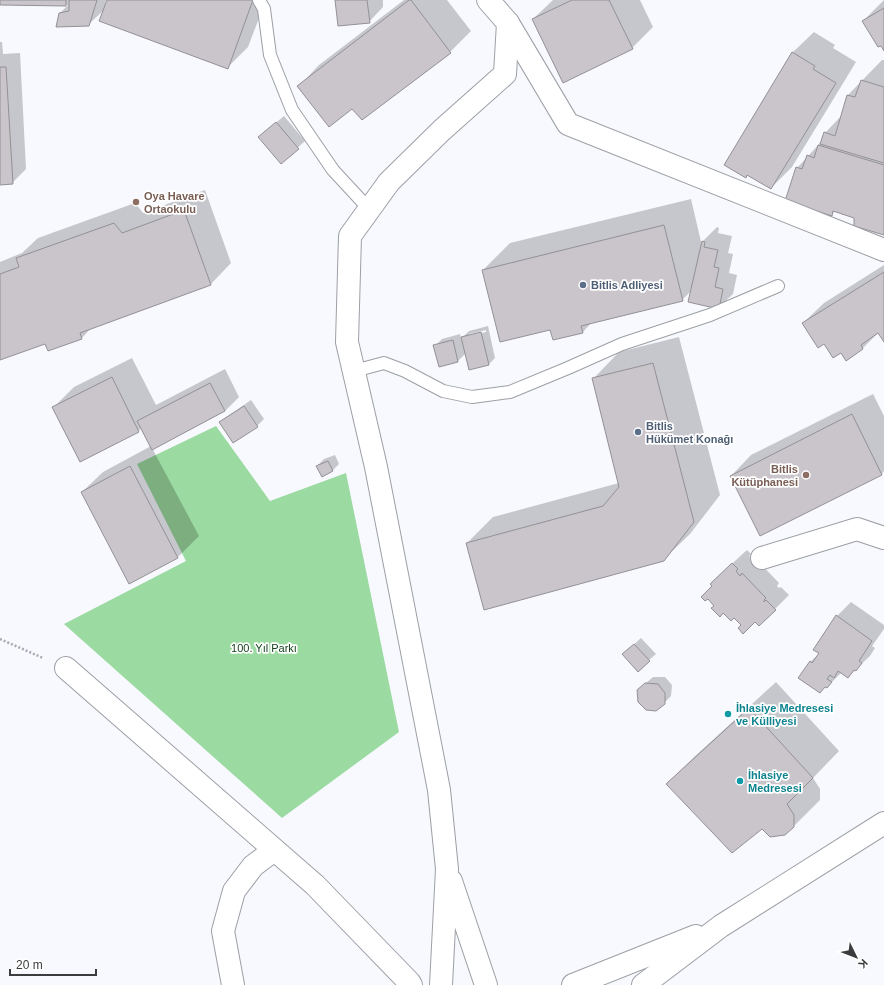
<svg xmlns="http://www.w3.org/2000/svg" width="884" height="985" viewBox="0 0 884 985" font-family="Helvetica,sans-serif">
	<rect width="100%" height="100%" fill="#f7f9ff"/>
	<!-- green -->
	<polygon fill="#9bdaa0" points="216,426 270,501 346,473 399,732 282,818 64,624 186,561 137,464"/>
	<!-- shadow -->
	<g fill="#0003" fill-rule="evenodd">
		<polygon points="0,0 106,0 105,5 106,6 108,0 266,0 248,47 227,68 105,9 88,25 60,13 68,5 0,4"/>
		<polygon points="336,0 383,0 383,7 369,22"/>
		<polygon points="404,0 447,0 471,31 450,52 353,107 299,86 319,65"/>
		<polygon points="553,0 640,0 653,27 632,48 533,19"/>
		<polygon points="884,0 884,50 863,21"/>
		<polygon points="814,32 835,45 833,48 856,62 792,167 771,188 748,174 745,177 725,165 793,52"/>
		<polygon points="0,42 2,42 3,54 20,53 26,169 12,183 0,184"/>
		<polygon points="882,60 884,60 884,234 855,217 835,211 831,215 797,168 822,141 825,133 842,115 848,95"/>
		<polygon points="284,116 305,141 281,163 266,131"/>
		<polygon points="205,190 231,263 211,284 92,327 82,338 46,342 0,359 0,262 22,253 38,238 135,203 143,213"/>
		<polygon points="691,199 702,246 703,241 717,227 719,228 718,233 732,236 728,253 733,254 729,273 737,275 733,294 718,308 692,290 682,300 592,322 583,332 551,328 483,270 510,243"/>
		<polygon points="884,265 884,340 879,332 863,348 841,352 824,343 803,323 824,303"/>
		<path d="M488,326L495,358L488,365L466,353L458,361L435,346L442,339L460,334L461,339L469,331ZM486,330V332L469,336V334Z"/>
		<polygon points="679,337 720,495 690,534 663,560 467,543 493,517 619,483 593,379 619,352"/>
		<polygon points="132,358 156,405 225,369 239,397 225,411 152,448 199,536 178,557 130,582 82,492 103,472 151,446 142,428 138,431 54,407 74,387"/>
		<polygon points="873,394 884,416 884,471 882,474 761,535 731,476 751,455"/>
		<polygon points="251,400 264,419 257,426 221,422 228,416"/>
		<polygon points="335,455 339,464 332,471 317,466 324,459"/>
		<polygon points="747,550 751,554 749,556 755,562 757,560 779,583 777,586 779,588 781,587 789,595 775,609 742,625 734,617 715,606 713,586 725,570"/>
		<polygon points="851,602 884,625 884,629 872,646 875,648 870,656 848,677 842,672 827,687 810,662 820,653 837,616"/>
		<polygon points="641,638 656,654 649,660 631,647"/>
		<polygon points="653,677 665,677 672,685 671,696 664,703 646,683"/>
		<polygon points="776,682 839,751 813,778 820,789 820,800 794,826 762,828 667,784 693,758"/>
	</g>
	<!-- building -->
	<g fill="#c9c5ca" stroke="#949195">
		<polygon points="0,0 66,0 66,6 0,5"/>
		<polygon points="69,0 97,0 89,26 56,27 59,13 69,11"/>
		<polygon points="107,0 253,0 228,69 99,21"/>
		<polygon points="335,0 367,0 370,23 338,26"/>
		<polygon points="409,0 411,0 451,53 362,120 352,109 329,127 297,86"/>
		<polygon points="572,0 609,0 633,49 563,83 532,19"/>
		<polygon points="884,8 884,51 881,46 878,47 862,21"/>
		<polygon points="792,52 815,66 813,69 836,83 771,189 747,175 746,178 724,165"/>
		<polygon points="0,67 6,67 13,184 0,185"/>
		<polygon points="861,80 884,87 884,163 820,144 824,132 835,136 847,95 855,97"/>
		<polygon points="276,122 299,149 281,164 258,137"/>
		<polygon points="818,145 884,165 884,235 854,226 854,218 833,211 832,216 785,201 796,167 802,169 807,155 814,158"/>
		<polygon points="184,210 211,285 80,333 82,339 48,351 45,344 0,360 0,274 19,267 16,258 114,223 122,233"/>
		<polygon points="664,225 683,301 581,326 583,333 553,340 550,330 500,342 482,270"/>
		<polygon points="702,241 705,242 704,247 718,250 714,267 719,268 715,287 723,289 719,309 688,302"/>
		<polygon points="884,272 884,342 878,333 861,345 863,349 846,361 841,353 833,358 824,344 818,348 802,323"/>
		<polygon points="481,332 489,365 469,370 461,337"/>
		<polygon points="453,340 458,362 439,367 433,345"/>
		<polygon points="653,363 694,522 664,561 484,610 466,543 603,506 619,487 592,378"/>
		<polygon points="112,377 139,432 80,462 52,407"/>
		<polygon points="210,383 225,411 152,450 137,421"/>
		<polygon points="244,406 258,427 233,443 219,422"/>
		<polygon points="852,414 882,475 760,536 730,476"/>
		<polygon points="328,461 333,471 322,477 316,466"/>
		<polygon points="130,466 178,558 129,584 81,492"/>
		<polygon points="732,563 738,569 736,571 740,576 742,573 766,598 764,600 764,602 766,600 776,610 759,626 755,622 743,634 738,628 741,625 734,618 731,621 723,613 720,617 711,608 714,606 708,599 705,601 701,597 712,586 710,584"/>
		<polygon points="836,615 872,641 859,661 862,663 856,671 854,670 848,678 838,671 834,678 830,675 827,679 832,682 827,688 825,687 820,693 798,678 810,661 812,663 819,653 813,650"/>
		<polygon points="634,644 650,661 638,672 622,654"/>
		<polygon points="645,683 658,684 665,693 665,704 656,711 646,710 638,702 637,690"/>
		<polygon points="749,708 813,778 787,804 794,815 794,827 785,835 770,837 762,829 732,853 666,784"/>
	</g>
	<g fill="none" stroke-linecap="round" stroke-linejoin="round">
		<!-- lane casing -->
		<g stroke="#9c9fa4" stroke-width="14">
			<g id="lane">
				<polyline points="259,0 264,9 270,55 292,110 333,170 370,210"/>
				<polyline points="354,371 384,363 405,371 443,391 472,397 510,392 568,368 622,344 710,315 778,286"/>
			</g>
		</g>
		<!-- street casing -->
		<g stroke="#9c9fa4" stroke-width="24">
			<g id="street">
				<polyline points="508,23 568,124 884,250"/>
				<polyline points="762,558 857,529 884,538"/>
				<polyline points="66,668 315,885 409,982 411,985"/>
				<polyline points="233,985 223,931 234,891 253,866 274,850"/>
			</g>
		</g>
		<!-- secondary casing -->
		<g stroke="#9c9fa4" stroke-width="24">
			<g id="secondary">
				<polyline points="451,881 486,985"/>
				<polyline points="441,985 447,869 439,790 376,467 347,342 350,236 389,182 442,130 505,74 508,23 488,0"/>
				<polyline points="573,985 696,936"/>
				<polyline points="643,985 721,926 884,823"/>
			</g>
		</g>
		<!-- path -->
		<polyline stroke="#a8a9ae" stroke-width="2.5" stroke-dasharray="2 2" stroke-linecap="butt" points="0,639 43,658"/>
		<!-- lane -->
		<use href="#lane" stroke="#fff" stroke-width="12"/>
		<!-- street -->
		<use href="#street" stroke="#fff" stroke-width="22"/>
		<!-- secondary -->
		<use href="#secondary" stroke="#fff" stroke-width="22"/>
	</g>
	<!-- markers -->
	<g fill="#8d6e63" stroke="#fff" stroke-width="1.5">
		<circle cx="136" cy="202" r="4"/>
		<circle cx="806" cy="475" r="4"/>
	</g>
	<g fill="#5c6f8a" stroke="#fff" stroke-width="1.5">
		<circle cx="583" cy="285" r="4"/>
		<circle cx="638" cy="432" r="4"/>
	</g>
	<g fill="#0f9aa8" stroke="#fff" stroke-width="1.5">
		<circle cx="728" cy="714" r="4"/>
		<circle cx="740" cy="781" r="4"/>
	</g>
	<g text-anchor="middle" stroke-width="3.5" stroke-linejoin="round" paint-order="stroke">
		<!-- education labels -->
		<g font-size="11" font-weight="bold" fill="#785e54" stroke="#fff" text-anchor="start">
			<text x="144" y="200">Oya Havare<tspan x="144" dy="13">Ortaokulu</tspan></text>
			<text x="798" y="473" text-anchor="end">Bitlis<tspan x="798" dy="13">Kütüphanesi</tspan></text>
		</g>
		<!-- service labels -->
		<g font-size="11" font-weight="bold" fill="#4e5e75" stroke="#fff" text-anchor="start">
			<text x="591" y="289">Bitlis Adliyesi</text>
			<text x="646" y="430">Bitlis<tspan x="646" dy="13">Hükümet Konağı</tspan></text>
		</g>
		<!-- park labels -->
		<g font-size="11" fill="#13421b" stroke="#fff">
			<text x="264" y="652">100. Yıl Parkı</text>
		</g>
		<!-- culture labels -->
		<g font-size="11" font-weight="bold" fill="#0d838f" stroke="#fff" text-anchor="start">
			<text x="736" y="712">İhlasiye Medresesi<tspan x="736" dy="13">ve Külliyesi</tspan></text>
			<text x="748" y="779">İhlasiye<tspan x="748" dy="13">Medresesi</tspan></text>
		</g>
	</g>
	<!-- north arrow -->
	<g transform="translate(856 957) rotate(133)" stroke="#ffffff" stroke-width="3" paint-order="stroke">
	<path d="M0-3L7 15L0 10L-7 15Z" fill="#3b3c3e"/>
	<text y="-6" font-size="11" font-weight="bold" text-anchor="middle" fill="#3b3c3e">K</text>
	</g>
	<!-- scale -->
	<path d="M10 969v6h86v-6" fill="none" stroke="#3b3c3e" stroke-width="2"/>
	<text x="16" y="969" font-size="12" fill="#3b3c3e" stroke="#ffffff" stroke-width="3" paint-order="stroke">20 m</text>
</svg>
